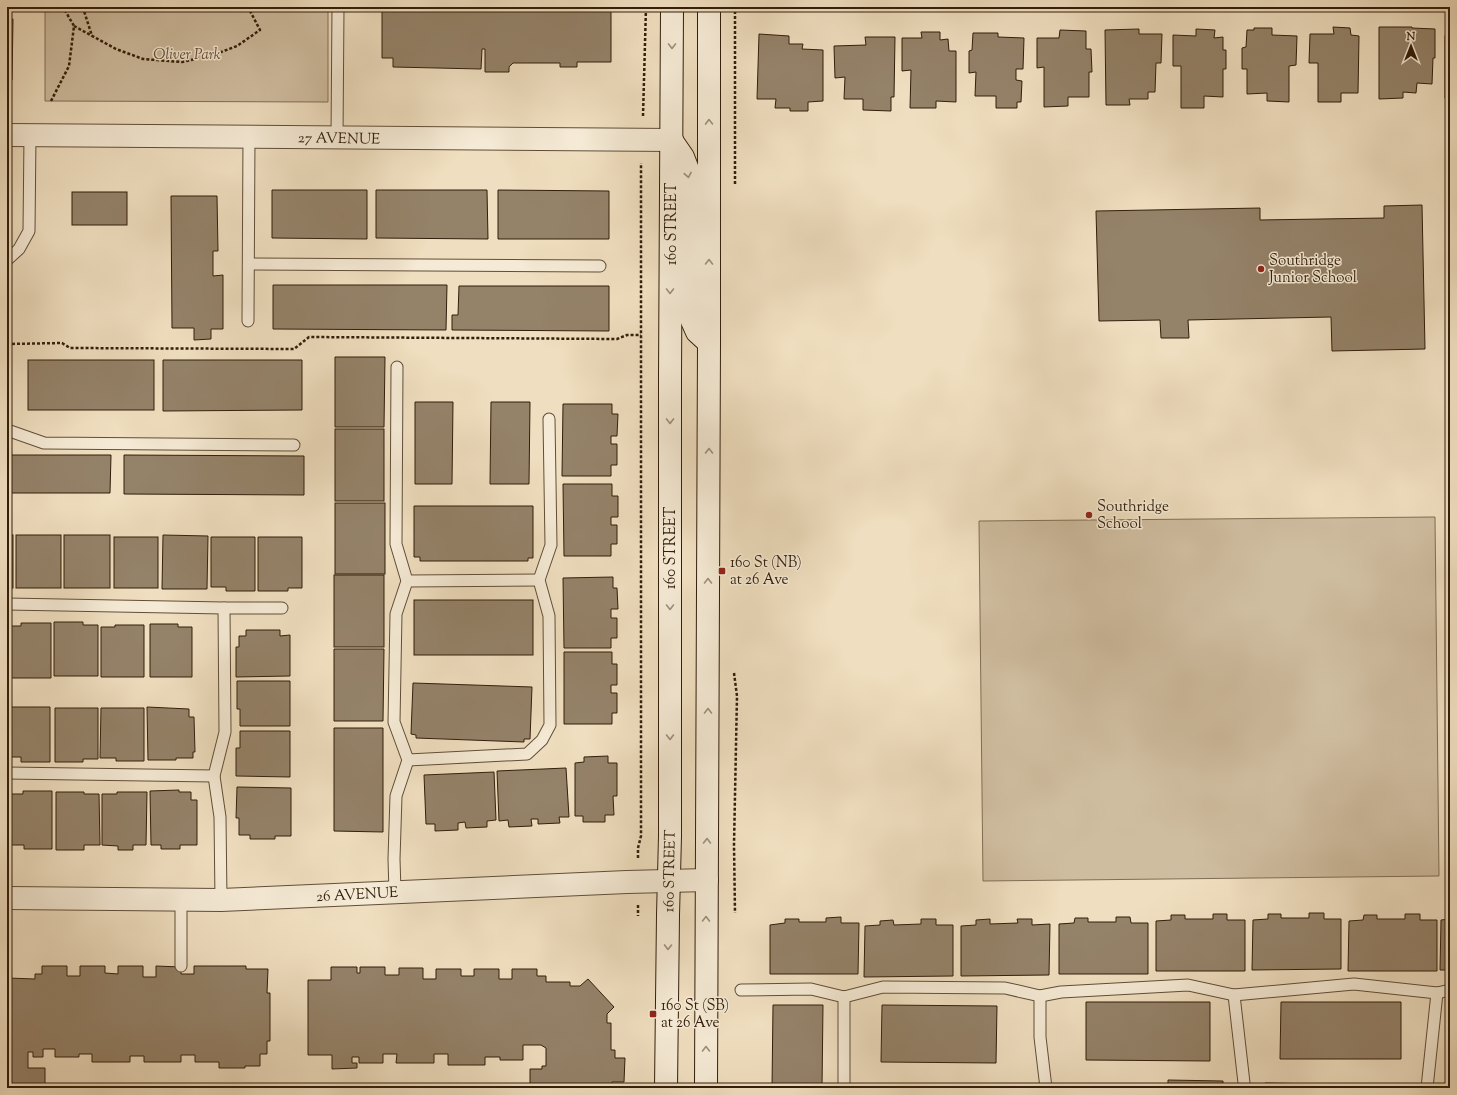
<svg xmlns="http://www.w3.org/2000/svg" width="1457" height="1095" viewBox="0 0 1457 1095" font-family="'Sorts Mill Goudy',serif">
	<rect width="100%" height="100%" fill="#efdebf"/>
	<filter id="stains"><feTurbulence type="fractalNoise" baseFrequency=".005" numOctaves="4"/><feColorMatrix values="0 0 0 0 .2 0 0 0 0 .09 0 0 0 0 .02 0 0 0 .5 -.17"/></filter>
	<radialGradient id="worn" r=".72"><stop offset=".6" stop-color="#630" stop-opacity="0"/><stop offset="1" stop-color="#630" stop-opacity=".3"/></radialGradient>
	<!-- green -->
	<g fill="#cfbda0" stroke="#806e56">
		<polygon points="45,7 328,7 328,102 45,101"/>
		<polygon points="1435,517 1439,876 983,881 979,521"/>
	</g>
	<!-- building -->
	<g fill="#948269" stroke="#321e0b">
		<polygon points="382,7 611,7 611,62 577,62 577,67 560,67 560,63 513,63 509,67 509,72 485,72 485,49 482,49 481,69 393,67 393,58 382,58"/>
		<polygon points="7,19 13,19 12,80 7,79"/>
		<polygon points="1333,27 1350,28 1351,35 1359,36 1358,93 1341,93 1341,102 1318,102 1318,63 1309,63 1310,34 1334,34"/>
		<polygon points="1379,27 1412,27 1412,28 1435,29 1435,58 1433,58 1432,84 1417,83 1416,93 1403,92 1403,98 1379,99"/>
		<polygon points="1254,28 1272,28 1272,35 1297,36 1296,65 1289,66 1289,102 1267,101 1267,93 1247,94 1247,69 1242,69 1242,48 1246,47 1247,30 1254,30"/>
		<polygon points="1139,29 1139,34 1162,34 1161,63 1156,63 1155,92 1148,92 1148,99 1129,99 1130,105 1106,105 1105,30"/>
		<polygon points="1196,29 1215,30 1214,38 1223,37 1223,50 1226,50 1226,69 1223,69 1223,97 1204,96 1204,108 1181,108 1181,66 1173,66 1173,35 1196,36"/>
		<polygon points="1060,30 1086,31 1086,49 1091,49 1092,72 1089,72 1089,97 1068,97 1068,106 1044,107 1044,67 1037,68 1037,38 1059,38"/>
		<polygon points="921,32 940,32 940,40 948,39 949,51 956,51 956,102 936,101 936,108 910,108 911,70 902,71 902,38 922,38"/>
		<polygon points="973,33 998,33 998,37 1024,38 1023,69 1016,69 1016,80 1022,81 1021,102 1017,102 1017,108 996,108 996,96 975,96 976,72 969,73 969,51 972,50"/>
		<polygon points="759,34 789,36 789,44 803,44 802,49 823,50 823,101 808,102 808,111 790,111 790,108 775,108 776,99 757,99"/>
		<rect x="1445" y="36" width="5" height="62"/>
		<polygon points="865,37 895,37 894,97 891,97 891,111 863,110 863,99 844,99 845,77 835,78 834,46 866,45"/>
		<polygon points="272,190 367,190 367,239 272,238"/>
		<polygon points="376,190 487,190 488,239 376,238"/>
		<polygon points="498,190 609,191 609,239 498,239"/>
		<rect x="72" y="192" width="55" height="33"/>
		<polygon points="171,196 217,196 218,251 213,251 213,276 223,275 223,329 211,329 211,339 194,340 194,328 172,328"/>
		<polygon points="1422,205 1425,349 1332,351 1331,317 1188,320 1189,338 1161,338 1160,320 1099,321 1096,211 1260,208 1260,220 1384,218 1384,206"/>
		<polygon points="273,285 447,285 446,330 273,329"/>
		<polygon points="459,286 609,286 609,331 452,330 452,315 458,315"/>
		<polygon points="335,357 385,357 384,427 335,427"/>
		<rect x="28" y="360" width="126" height="50"/>
		<polygon points="163,360 302,360 302,410 163,411"/>
		<polygon points="415,402 453,402 452,484 415,484"/>
		<polygon points="491,402 530,402 529,484 490,484"/>
		<polygon points="563,404 612,404 612,414 618,414 617,436 611,436 611,444 617,444 617,465 611,465 611,476 562,476"/>
		<rect x="335" y="429" width="49" height="72"/>
		<polygon points="7,455 111,455 110,493 7,493"/>
		<polygon points="124,455 304,456 304,495 124,494"/>
		<polygon points="563,484 612,484 612,496 618,496 618,517 611,517 611,525 617,525 617,544 611,544 611,556 564,556"/>
		<rect x="335" y="503" width="50" height="71"/>
		<polygon points="414,506 533,506 533,558 528,558 528,561 420,561 420,557 414,557"/>
		<rect x="7" y="535" width="6" height="53"/>
		<rect x="16" y="535" width="45" height="53"/>
		<rect x="64" y="535" width="46" height="53"/>
		<polygon points="163,535 208,536 207,589 162,589"/>
		<rect x="114" y="537" width="44" height="51"/>
		<polygon points="211,537 255,537 255,591 226,591 226,587 211,587"/>
		<polygon points="258,537 302,537 302,588 288,588 288,591 258,591"/>
		<rect x="334" y="575" width="50" height="72"/>
		<polygon points="613,577 613,588 617,588 618,609 611,609 611,618 617,618 617,638 611,638 611,648 564,648 563,578"/>
		<rect x="414" y="600" width="119" height="55"/>
		<polygon points="54,622 83,622 83,625 98,625 98,676 54,676"/>
		<polygon points="21,623 51,623 51,678 7,678 7,626 21,626"/>
		<polygon points="150,624 178,624 178,627 192,627 192,677 150,677"/>
		<polygon points="115,625 144,625 144,677 101,677 101,627 115,627"/>
		<polygon points="246,630 280,630 280,636 290,635 290,676 236,677 236,647 239,647 239,636 246,636"/>
		<polygon points="334,649 384,649 383,721 334,721"/>
		<polygon points="564,652 612,652 612,664 617,664 617,685 611,685 611,693 617,693 617,713 612,713 612,724 564,724"/>
		<polygon points="237,681 290,681 290,726 240,726 240,709 237,709"/>
		<polygon points="413,683 532,687 530,739 524,739 524,742 416,738 416,735 411,734"/>
		<polygon points="7,707 50,707 50,762 21,762 21,757 7,757"/>
		<polygon points="147,707 189,709 189,717 194,717 195,752 193,752 193,758 176,758 176,760 148,760"/>
		<polygon points="55,708 98,708 98,759 83,759 83,762 55,762"/>
		<polygon points="101,708 144,708 144,761 116,761 116,758 100,758"/>
		<polygon points="334,728 383,728 383,832 334,831"/>
		<polygon points="240,731 290,731 290,777 236,776 236,748 240,748"/>
		<polygon points="608,756 608,763 617,763 617,796 613,796 614,815 605,815 605,822 583,822 583,816 575,816 575,763 584,762 584,757"/>
		<polygon points="566,768 569,817 559,817 560,823 538,824 538,819 531,819 532,826 509,827 508,820 499,821 497,771"/>
		<polygon points="494,772 496,820 487,821 487,827 466,828 465,822 458,823 458,830 435,831 435,824 426,824 424,775"/>
		<polygon points="237,787 291,788 291,836 275,836 275,839 250,839 250,835 239,835 239,818 236,818"/>
		<polygon points="179,790 179,792 191,792 191,800 197,800 197,845 180,845 180,849 161,849 161,845 151,845 150,791"/>
		<polygon points="23,791 52,791 52,849 24,849 24,845 8,845 8,794 23,794"/>
		<polygon points="56,792 84,792 84,794 99,794 100,845 84,845 84,850 56,850"/>
		<polygon points="117,792 147,792 146,845 133,845 133,850 118,850 118,846 102,845 102,794 117,794"/>
		<polygon points="1309,913 1324,913 1324,919 1341,919 1341,969 1252,970 1253,920 1268,919 1268,914 1281,914 1281,918 1309,918"/>
		<polygon points="1213,914 1227,914 1227,920 1245,920 1245,971 1156,971 1156,921 1171,920 1171,915 1185,915 1185,919 1213,919"/>
		<polygon points="1405,914 1420,914 1420,920 1437,920 1437,971 1348,971 1349,921 1363,920 1364,915 1377,915 1377,919 1405,919"/>
		<polygon points="841,917 841,923 859,923 858,974 770,974 770,925 785,923 785,919 799,919 799,922 826,922 826,918"/>
		<polygon points="1116,917 1130,917 1131,923 1148,923 1148,974 1059,974 1059,924 1074,923 1075,918 1088,918 1088,922 1116,922"/>
		<polygon points="921,919 936,919 936,925 953,925 953,976 864,977 865,926 880,925 880,921 893,920 894,925 921,924"/>
		<polygon points="990,919 990,924 1018,923 1017,919 1032,919 1032,925 1050,924 1049,975 961,976 961,926 976,925 976,920"/>
		<polygon points="1450,919 1450,970 1440,970 1441,920"/>
		<polygon points="42,966 67,966 67,976 80,976 80,966 105,966 105,973 118,974 118,966 143,966 143,977 156,977 156,966 181,967 181,974 194,974 194,966 246,966 246,969 268,969 267,993 270,993 270,1041 267,1041 267,1054 260,1054 260,1066 245,1066 245,1068 219,1068 219,1062 195,1062 195,1055 181,1055 181,1062 144,1062 144,1056 130,1056 130,1062 92,1062 92,1054 79,1054 79,1057 55,1057 55,1049 43,1049 43,1057 33,1057 33,1052 28,1052 28,1068 45,1068 45,1088 7,1088 8,978 35,979 35,974 42,974"/>
		<polygon points="331,967 357,967 357,973 360,973 360,967 385,967 385,975 399,975 399,968 423,968 423,979 436,979 436,969 461,969 461,976 474,976 474,969 499,969 499,979 512,979 512,969 537,969 537,976 546,976 546,982 570,982 570,986 580,986 588,979 614,1007 607,1014 607,1023 611,1023 611,1050 615,1050 615,1058 625,1058 624,1082 612,1082 612,1088 530,1088 530,1069 542,1069 542,1066 546,1066 546,1048 541,1045 523,1045 523,1060 500,1060 500,1057 485,1057 485,1065 448,1065 448,1054 434,1054 434,1063 396,1063 397,1054 383,1054 383,1063 359,1063 359,1057 352,1057 352,1063 357,1063 357,1068 332,1069 332,1055 308,1055 308,980 331,980"/>
		<polygon points="1086,1002 1210,1002 1210,1061 1086,1060"/>
		<polygon points="1281,1002 1401,1002 1401,1059 1280,1059"/>
		<polygon points="773,1005 823,1005 822,1088 772,1088"/>
		<polygon points="882,1005 997,1006 996,1063 881,1062"/>
		<polygon points="1168,1080 1223,1081 1223,1088 1168,1088"/>
		<polygon points="1265,1083 1323,1084 1322,1088 1265,1088"/>
		<rect x="1363" y="1084" width="55" height="4"/>
		<rect x="876" y="1085" width="56" height="3"/>
		<rect x="1066" y="1085" width="56" height="3"/>
		<polygon points="972,1086 1028,1087 1028,1088 972,1088"/>
	</g>
	<g fill="none" stroke-linecap="round" stroke-linejoin="round">
		<!-- service casing -->
		<g stroke="#614e38" stroke-width="13">
			<g id="service">
				<polyline points="337,138 338,7"/>
				<polyline points="7,260 19,249 29,231 30,135"/>
				<polyline points="250,264 600,266"/>
				<polyline points="248,321 249,137"/>
				<polyline points="7,430 44,443 294,445"/>
				<polyline points="407,581 539,580"/>
				<polyline points="7,604 224,608 282,608"/>
				<polyline points="408,760 527,754 542,740 550,725 549,616 539,580 551,545 549,419"/>
				<polyline points="7,773 214,776"/>
				<polyline points="395,892 394,859 396,796 408,760 394,722 396,614 407,581 396,544 397,367"/>
				<polyline points="181,899 181,966"/>
				<polyline points="221,900 220,817 214,776 225,732 224,608"/>
				<polyline points="741,990 811,989 844,997 883,987 1005,988 1040,996 1061,992 1188,985 1234,995 1354,984 1437,993 1450,990"/>
				<polyline points="1234,995 1244,1083 1243,1088"/>
				<polyline points="1040,996 1040,1037 1046,1088"/>
				<polyline points="844,997 844,1088"/>
				<polyline points="1427,1088 1437,993"/>
			</g>
		</g>
		<!-- minor casing -->
		<g stroke="#614e38" stroke-width="24">
			<g id="minor">
				<polyline points="7,135 672,140"/>
				<polyline points="7,898 221,900 627,882 707,880"/>
			</g>
		</g>
		<!-- secondary casing -->
		<g stroke="#321e0b" stroke-width="24">
			<g id="secondary">
				<polyline points="672,141 683,157 690,175 689,314 697,332 709,343"/>
				<polyline points="666,1088 668,915 670,836 670,377 672,7"/>
				<polyline points="706,1088 709,343 709,7"/>
			</g>
		</g>
		<!-- path -->
		<g stroke="#321e0b" stroke-width="2.5" stroke-dasharray="3 2" stroke-linecap="butt">
			<polyline points="85,7 84,11 92,36"/>
			<polyline points="735,11 735,186"/>
			<polyline points="74,26 116,49 143,59 182,62 213,55 237,46 260,30 248,7"/>
			<polyline points="51,101 69,66 74,26 63,7"/>
			<polyline points="643,116 646,7"/>
			<polyline points="7,344 62,343 70,348 294,349 309,337 617,339 627,335 641,335"/>
			<polyline points="734,673 737,696 734,845 735,913"/>
			<polyline points="638,858 638,848 641,836 641,163"/>
			<polyline points="638,905 638,916"/>
		</g>
		<!-- service -->
		<use href="#service" stroke="#f5ead5" stroke-width="11"/>
		<!-- minor -->
		<use href="#minor" stroke="#f5ead5" stroke-width="22"/>
		<!-- secondary -->
		<use href="#secondary" stroke="#f5ead5" stroke-width="22"/>
	</g>
	<!-- one-way arrows -->
	<defs><path id="oneway-chevron" d="M-2-3.5L2.5 0L-2 3.5" fill="none" stroke-width="1.6" stroke-linecap="round" stroke-linejoin="round"/></defs>
	<g stroke="#9d8e7a">
		<use href="#oneway-chevron" transform="translate(672 46) rotate(90)"/>
		<use href="#oneway-chevron" transform="translate(709 122) rotate(-91)"/>
		<use href="#oneway-chevron" transform="translate(688 175) rotate(80)"/>
		<use href="#oneway-chevron" transform="translate(709 262) rotate(-90)"/>
		<use href="#oneway-chevron" transform="translate(670 291) rotate(90)"/>
		<use href="#oneway-chevron" transform="translate(670 421) rotate(90)"/>
		<use href="#oneway-chevron" transform="translate(709 451) rotate(-90)"/>
		<use href="#oneway-chevron" transform="translate(708 581) rotate(-90)"/>
		<use href="#oneway-chevron" transform="translate(670 607) rotate(90)"/>
		<use href="#oneway-chevron" transform="translate(708 711) rotate(-90)"/>
		<use href="#oneway-chevron" transform="translate(670 737) rotate(90)"/>
		<use href="#oneway-chevron" transform="translate(707 841) rotate(-90)"/>
		<use href="#oneway-chevron" transform="translate(706 919) rotate(-89)"/>
		<use href="#oneway-chevron" transform="translate(668 947) rotate(91)"/>
		<use href="#oneway-chevron" transform="translate(706 1049) rotate(-90)"/>
	</g>
	<!-- markers -->
	<g fill="#8f2418" stroke="#f5ead5" stroke-width="1.5">
		<circle cx="1261" cy="269" r="4"/>
		<circle cx="1089" cy="515" r="4"/>
		<rect x="718" y="567" width="8" height="8" rx="2"/>
		<rect x="649" y="1010" width="8" height="8" rx="2"/>
	</g>
	<g text-anchor="middle" stroke-width="3" stroke-linejoin="round" paint-order="stroke">
		<!-- park labels -->
		<g font-size="15" font-style="italic" fill="#614e38" stroke="#f5ead5">
			<text x="187" y="59">Oliver Park</text>
		</g>
		<!-- street labels -->
		<g font-size="15" fill="#321e0b" stroke="#f5ead5">
			<text transform="translate(339 138) rotate(1)" y="5">27 AVENUE</text>
			<text transform="translate(671 224) rotate(-90)" y="5">160 STREET</text>
			<text transform="translate(670 548) rotate(-90)" y="5">160 STREET</text>
			<text transform="translate(669 871) rotate(-89)" y="5">160 STREET</text>
			<text transform="translate(357 894) rotate(-3)" y="5">26 AVENUE</text>
		</g>
		<!-- poi labels -->
		<g font-size="15" fill="#321e0b" stroke="#f5ead5" text-anchor="start">
			<text x="1269" y="265">Southridge<tspan x="1269" dy="17">Junior School</tspan></text>
			<text x="1097" y="511">Southridge<tspan x="1097" dy="17">School</tspan></text>
			<text x="730" y="567">160 St (NB)<tspan x="730" dy="17">at 26 Ave</tspan></text>
			<text x="661" y="1010">160 St (SB)<tspan x="661" dy="17">at 26 Ave</tspan></text>
		</g>
	</g>
	<!-- margin -->
	<rect width="1457" height="1095" fill="none" stroke="#efdebf" stroke-width="24"/>
	<rect x="8" y="8" width="1441" height="1079" fill="none" stroke="#321e0b" stroke-width="2"/>
	<rect x="12" y="12" width="1433" height="1071" fill="none" stroke="#321e0b"/>
	<!-- north arrow -->
	<g transform="translate(1411 46)" stroke="#f5ead5" stroke-width="3" paint-order="stroke">
	<path d="M0-3L7 15L0 10L-7 15Z" fill="#321e0b"/>
	<text y="-6" font-size="11" font-weight="bold" text-anchor="middle" fill="#321e0b">N</text>
	</g>
	<rect width="100%" height="100%" filter="url(#stains)"/>
	<rect width="100%" height="100%" fill="url(#worn)"/>
</svg>
